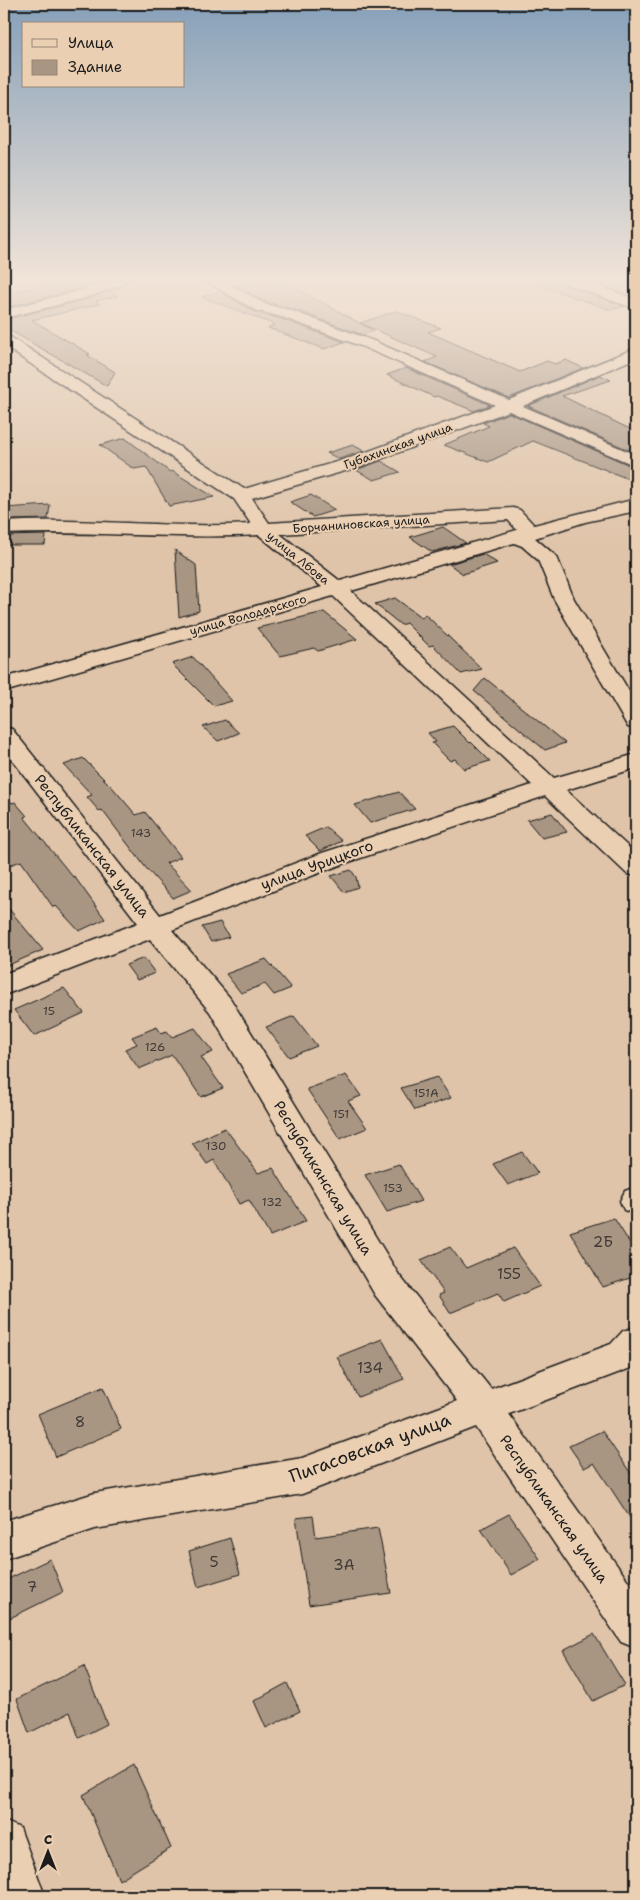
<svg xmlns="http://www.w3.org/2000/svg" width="640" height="1900" viewBox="0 0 640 1900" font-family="'Shantell Sans',sans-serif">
	<rect width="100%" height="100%" fill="#dfc4a9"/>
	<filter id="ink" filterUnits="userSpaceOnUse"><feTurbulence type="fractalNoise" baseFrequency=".02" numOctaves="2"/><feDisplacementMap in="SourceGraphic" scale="10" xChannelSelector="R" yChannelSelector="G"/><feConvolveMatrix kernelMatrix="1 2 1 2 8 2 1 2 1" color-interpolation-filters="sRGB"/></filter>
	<g filter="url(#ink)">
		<!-- building -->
		<g fill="#a89582" stroke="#1c1c1c">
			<polygon points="55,281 87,281 92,284 74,290 4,308 4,295"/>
			<polygon points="249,281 283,281 374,331 363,335 293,309 266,302 236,286"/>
			<polygon points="537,281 563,281 566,286 624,306 611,310 536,284"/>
			<polygon points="592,281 636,281 636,298"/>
			<polygon points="109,291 118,296 96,301 100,304 32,320 90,354 87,355 115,372 107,386 4,327 4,320 85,300"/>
			<polygon points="219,291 255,312 281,319 344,342 324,349 268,328 275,325 202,297"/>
			<polygon points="396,311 441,328 428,332 520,372 547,361 555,364 566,360 583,368 509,398 425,362 437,357 360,323"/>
			<polygon points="406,368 490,405 474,411 437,396 434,397 387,375"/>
			<polygon points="600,375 611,380 562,396 636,432 636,453 528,406"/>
			<polygon points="509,413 636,468 636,482 533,441 488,462 444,445 489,426 483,423"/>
			<polygon points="125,438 170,472 172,471 214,497 169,506 146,467 134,469 100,445"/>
			<polygon points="353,445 364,451 339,459 327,453"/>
			<polygon points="381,461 400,472 374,480 356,470"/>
			<polygon points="311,495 335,510 313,517 290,502"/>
			<polygon points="50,505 48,519 4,520 4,508"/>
			<polygon points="443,527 466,543 432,552 410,537"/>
			<polygon points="46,535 45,545 4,545 4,536"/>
			<polygon points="175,550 196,565 199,611 179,617"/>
			<polygon points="483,554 497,563 463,574 449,564"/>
			<polygon points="395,598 422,618 425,614 482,669 461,674 433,645 429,646 406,623 401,625 375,604"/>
			<polygon points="324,612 357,639 318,651 314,648 280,656 257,628"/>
			<polygon points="193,657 232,701 214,706 172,664"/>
			<polygon points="485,678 544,726 565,743 545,750 474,691"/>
			<polygon points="225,720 239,733 218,741 203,727"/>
			<polygon points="453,726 470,743 471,742 490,761 464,769 455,759 450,761 432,743 436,742 428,733"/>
			<polygon points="83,758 113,788 136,815 145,812 181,857 166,863 192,890 173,898 146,868 102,810 99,811 87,797 92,795 64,765"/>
			<polygon points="399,792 415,809 370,823 355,805"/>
			<polygon points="4,793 12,803 15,802 27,816 24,817 73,877 74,876 105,919 79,931 56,906 53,907 21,861 4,867"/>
			<polygon points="552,813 567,832 542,838 527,820"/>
			<polygon points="326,827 342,841 320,851 305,836"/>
			<polygon points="351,870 356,877 358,887 344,892 331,876"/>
			<polygon points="4,903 43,950 4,967"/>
			<polygon points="220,922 229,937 211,942 202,927"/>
			<polygon points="144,958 155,973 137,980 126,965"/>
			<polygon points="266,959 291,988 274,995 265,984 241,993 226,974"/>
			<polygon points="64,988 84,1013 34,1036 14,1010"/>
			<polygon points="294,1016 317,1046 289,1057 266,1027"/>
			<polygon points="157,1027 161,1033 167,1031 172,1037 195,1028 213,1052 201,1057 223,1088 201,1097 172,1055 139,1069 125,1049 137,1044 132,1037"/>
			<polygon points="346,1075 361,1096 348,1101 367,1128 340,1139 307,1089"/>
			<polygon points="437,1077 451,1098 415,1110 401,1088"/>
			<polygon points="225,1128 258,1173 273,1168 306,1221 270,1236 249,1200 239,1204 214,1160 207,1164 192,1143"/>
			<polygon points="522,1152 538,1173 508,1185 493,1164"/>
			<polygon points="399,1164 421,1201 387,1212 365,1175"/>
			<polygon points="614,1218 636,1253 636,1276 603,1287 570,1232"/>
			<polygon points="450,1247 466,1268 513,1248 540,1286 504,1302 498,1293 450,1313 439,1295 444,1293 421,1260"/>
			<polygon points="382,1339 404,1379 358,1397 337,1357"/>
			<polygon points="103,1387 121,1429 56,1457 38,1414"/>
			<polygon points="602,1431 636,1481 636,1527 594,1463 584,1468 569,1446"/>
			<polygon points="509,1514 540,1559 511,1575 481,1529"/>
			<polygon points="313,1516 316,1537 378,1528 391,1593 309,1605 296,1518"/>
			<polygon points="230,1538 240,1574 198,1587 189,1551"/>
			<polygon points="50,1559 63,1592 4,1621 4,1581"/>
			<polygon points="594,1634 625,1685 593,1701 563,1650"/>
			<polygon points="84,1666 107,1724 79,1738 70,1712 29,1733 17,1699"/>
			<polygon points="287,1683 300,1711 266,1728 254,1701"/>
			<polygon points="134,1765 171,1848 119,1880 83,1795"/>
		</g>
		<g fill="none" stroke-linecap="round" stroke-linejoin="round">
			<!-- minor casing -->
			<g stroke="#1c1c1c" stroke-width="3">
				<g id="minor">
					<polygon points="105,281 126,281 124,284 85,298 4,318 4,310 75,292"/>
					<path d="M206,281H224L265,304L292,311L371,340L509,400L636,348V358L523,406L636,455V466L509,411L362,466L252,498L269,523L513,508L520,510L534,525L636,499V511L585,522L535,538L557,557L574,599L636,703V729L628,727L625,722L554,599L538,560L522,546L514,543L351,591L554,778L636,754V768L566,790L636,854V876L627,874L545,796L340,865L172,930L230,998L399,1275L491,1389L611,1344L623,1331L636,1327V1366L509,1414L636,1592V1648L621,1642L476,1427L302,1494L95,1529L4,1559V1521L95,1493L302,1458L457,1401L375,1295L210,1012L150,939L4,995V974L138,923L4,749V727L12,729L160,915L322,853L532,785L333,596L4,692V678L322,587L259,535C174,540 89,530 4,534V522C86,517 168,529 251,524L234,499L4,346V334L9,336L244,489L350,458L495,405L361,346L282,317L255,310ZM508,520L517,530L340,581L280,534Z"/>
					<polygon points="565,281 586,281 636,300 636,309 567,284"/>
					<polygon points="636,1187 636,1214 624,1210 620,1201 625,1191"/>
					<polygon points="4,1821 20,1828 45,1896 4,1896"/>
				</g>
			</g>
			<!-- minor -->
			<use href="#minor" fill="#ebcfb2" fill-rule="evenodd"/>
		</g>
	</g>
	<!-- sky -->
	<linearGradient id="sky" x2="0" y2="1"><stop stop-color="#86a0b9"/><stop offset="0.51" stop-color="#f1e4d8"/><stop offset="1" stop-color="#f1e4d8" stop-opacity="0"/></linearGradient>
	<rect width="640" height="547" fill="url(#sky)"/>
	<g text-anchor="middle" stroke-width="4" stroke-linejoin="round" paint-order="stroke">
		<!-- far-street labels -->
		<g font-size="12" fill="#1c1c1c" stroke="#ebcfb2">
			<text transform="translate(398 446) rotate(-20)" y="4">Губахинская улица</text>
			<text transform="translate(361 524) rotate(-4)" y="4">Борчаниновская улица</text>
			<text transform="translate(298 558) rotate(39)" y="4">улица Лбова</text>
			<text transform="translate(248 615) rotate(-16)" y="4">улица Володарского</text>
		</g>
		<!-- number labels -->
		<g font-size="12" fill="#3f3a36">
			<text x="141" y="837">143</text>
			<text x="49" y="1015">15</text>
			<text x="155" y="1051">126</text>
			<text x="426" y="1097">151А</text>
			<text x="341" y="1118">151</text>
			<text x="216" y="1150">130</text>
			<text x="393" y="1192">153</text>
			<text x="272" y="1206">132</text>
		</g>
		<!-- street labels -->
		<g font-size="15" fill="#1c1c1c" stroke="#ebcfb2">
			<text transform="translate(92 846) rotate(52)" y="5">Республиканская улица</text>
			<text transform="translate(317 865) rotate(-20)" y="5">улица Урицкого</text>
			<text transform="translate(323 1178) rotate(59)" y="5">Республиканская улица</text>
			<text transform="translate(554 1509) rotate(55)" y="5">Республиканская улица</text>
		</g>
		<!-- near-number labels -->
		<g font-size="15" fill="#3f3a36">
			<text x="603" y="1247">2Б</text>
			<text x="509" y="1279">155</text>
			<text x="370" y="1373">134</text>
			<text x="80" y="1427">8</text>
			<text x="214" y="1567">5</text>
			<text x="344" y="1570">3А</text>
			<text x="32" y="1592">7</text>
		</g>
		<!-- near-street labels -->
		<g font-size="18" fill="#1c1c1c" stroke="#ebcfb2">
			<text transform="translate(370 1448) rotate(-20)" y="6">Пигасовская улица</text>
		</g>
	</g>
	<!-- margin -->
	<rect width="640" height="1900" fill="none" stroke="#ebcfb2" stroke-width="20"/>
	<rect x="10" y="10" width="620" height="1880" fill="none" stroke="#1c1c1c" stroke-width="2" filter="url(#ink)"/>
	<!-- legend -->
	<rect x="22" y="22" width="162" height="65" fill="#ebcfb2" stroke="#988776"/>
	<rect x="32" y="39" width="25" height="8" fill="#ebcfb2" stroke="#988776"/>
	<text x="68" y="48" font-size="15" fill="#1c1c1c">Улица</text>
	<rect x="32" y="60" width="25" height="15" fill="#a89582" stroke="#988776"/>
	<text x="68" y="72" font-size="15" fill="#1c1c1c">Здание</text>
	<!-- north arrow -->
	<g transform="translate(48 1852)" stroke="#ebcfb2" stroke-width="4" paint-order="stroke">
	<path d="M0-4L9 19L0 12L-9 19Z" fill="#1c1c1c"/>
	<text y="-8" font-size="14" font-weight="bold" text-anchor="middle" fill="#1c1c1c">С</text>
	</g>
</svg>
